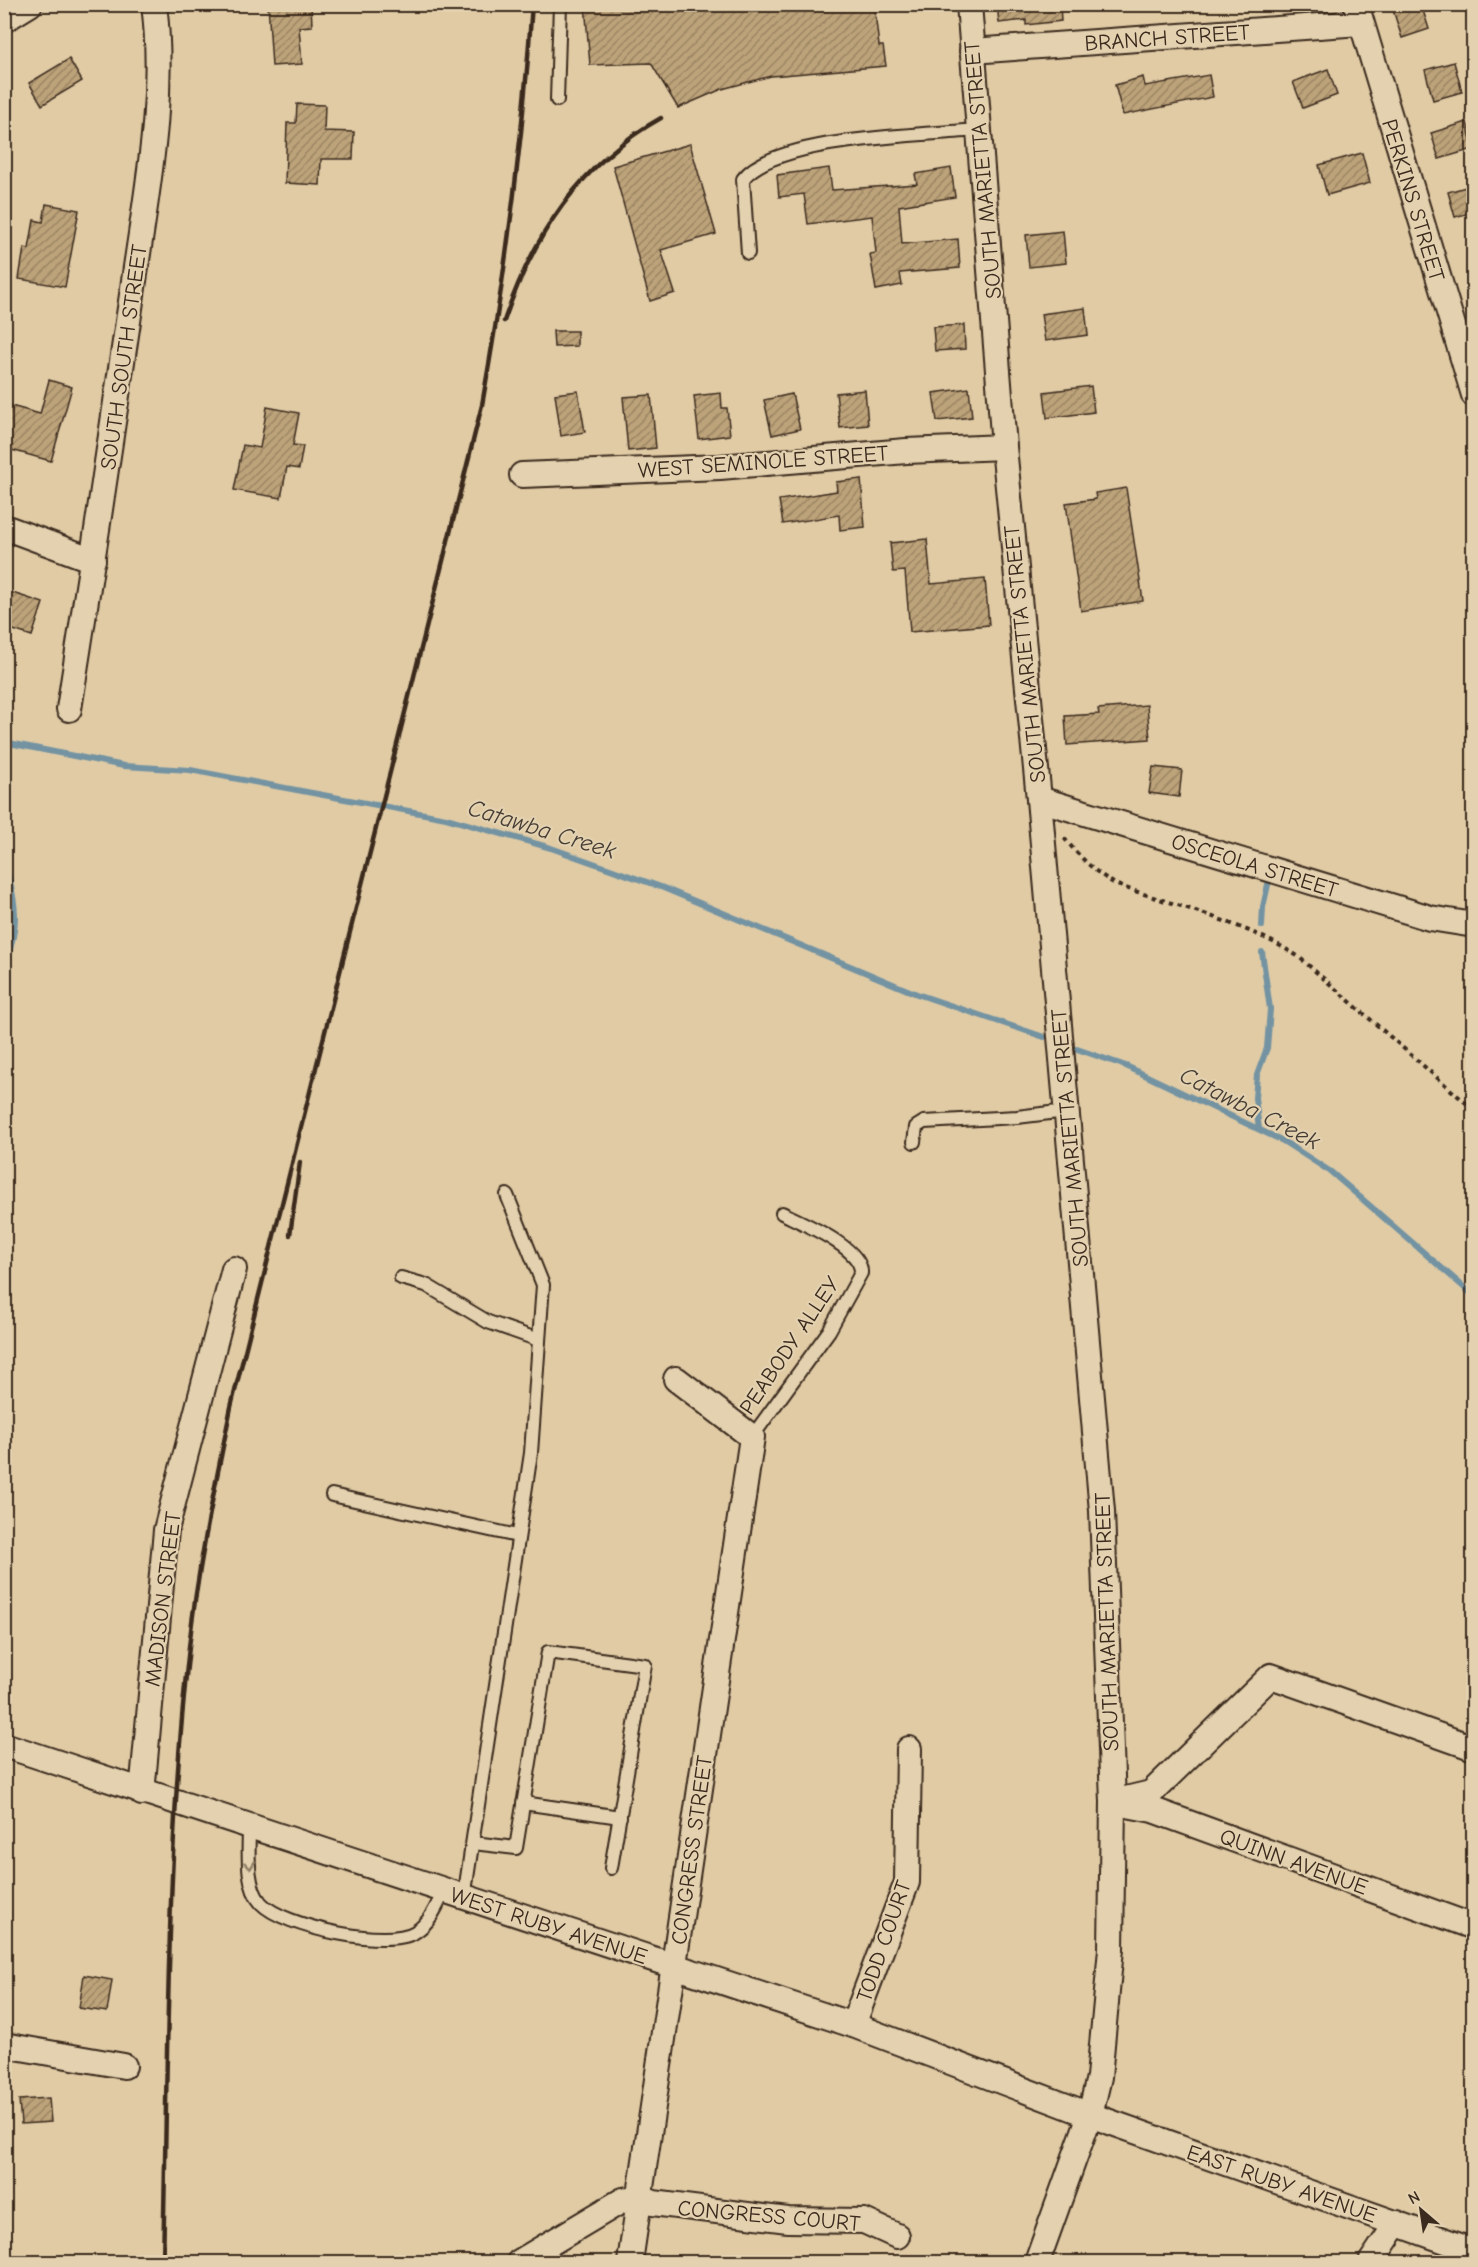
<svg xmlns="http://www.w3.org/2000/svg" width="1478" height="2267" viewBox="0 0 1478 2267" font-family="'Comic Neue',sans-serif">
	<defs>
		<pattern id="building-hatch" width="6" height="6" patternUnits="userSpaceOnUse" patternTransform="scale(1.5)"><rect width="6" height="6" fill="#bda37a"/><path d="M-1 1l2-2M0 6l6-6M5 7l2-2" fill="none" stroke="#9b8563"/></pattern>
	</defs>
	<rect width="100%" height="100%" fill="#e0cba5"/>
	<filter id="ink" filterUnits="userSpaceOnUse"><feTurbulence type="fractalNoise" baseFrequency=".0167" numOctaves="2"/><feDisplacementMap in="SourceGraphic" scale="12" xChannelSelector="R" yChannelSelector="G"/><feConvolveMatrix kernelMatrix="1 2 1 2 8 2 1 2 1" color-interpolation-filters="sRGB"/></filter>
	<g filter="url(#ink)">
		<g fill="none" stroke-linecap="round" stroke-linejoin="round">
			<!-- stream -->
			<g stroke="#7393a2" stroke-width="6">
				<polyline points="4,742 124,766 190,770 446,818 551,848 661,887 917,994 1044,1037"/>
				<path d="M4,860C16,903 21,923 4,967"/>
				<polyline points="1262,926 1263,907 1269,880"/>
				<polyline points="1077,1049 1126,1066 1283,1141 1331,1172 1474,1296"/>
				<polyline points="1259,1129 1255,1098 1257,1075 1267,1048 1270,1009 1262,952"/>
			</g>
		</g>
		<!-- building -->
		<g fill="url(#building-hatch)" stroke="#3b2a1e" stroke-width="1.5">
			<polygon points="268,4 311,4 312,26 299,27 302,64 272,66"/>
			<polygon points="585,4 874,4 879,46 883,46 886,66 771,76 722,89 678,108 651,63 590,65"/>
			<polygon points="997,4 1060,4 1061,21 1026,25 1026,20 999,23"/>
			<polygon points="1410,4 1421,4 1429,29 1402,38 1393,10"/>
			<polygon points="69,59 82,81 42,105 29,83"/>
			<polygon points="1454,62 1462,92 1433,100 1425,70"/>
			<polygon points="1328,69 1337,95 1303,108 1293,82"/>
			<polygon points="1209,75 1213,97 1123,115 1115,85 1143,77 1145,86"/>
			<polygon points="297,104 325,105 324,131 354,132 353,159 321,159 320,185 285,183 287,123 296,123"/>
			<polygon points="1467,122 1473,149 1439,159 1431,133"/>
			<polygon points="690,144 716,234 661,250 675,293 650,301 613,166"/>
			<polygon points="1362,153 1370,183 1327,195 1319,165"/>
			<polygon points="829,168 832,190 917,184 915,174 951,168 955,197 899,206 902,244 958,239 960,268 900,273 902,285 876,290 870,254 876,253 872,216 808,224 804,194 779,197 777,175"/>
			<polygon points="1473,185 1473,212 1455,217 1448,192"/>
			<polygon points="46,204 79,210 65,287 19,279 24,248 29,249 34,220 43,222"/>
			<polygon points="1063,231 1066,263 1029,267 1026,235"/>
			<polygon points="1085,308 1088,335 1045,341 1041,314"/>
			<polygon points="964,325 965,349 935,351 933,327"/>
			<polygon points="553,331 577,331 577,346 554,347"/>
			<polygon points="49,380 72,387 51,461 4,448 4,404 40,414"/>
			<polygon points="1091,386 1094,412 1047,418 1044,392"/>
			<polygon points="969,388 972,417 937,421 933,393"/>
			<polygon points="865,390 868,425 840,428 836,393"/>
			<polygon points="578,391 585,432 561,436 555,394"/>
			<polygon points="721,393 722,408 727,408 730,435 699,439 694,396"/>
			<polygon points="792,394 800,429 772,435 764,400"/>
			<polygon points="651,395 656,448 628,451 623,397"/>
			<polygon points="267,407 299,413 293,445 303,446 299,469 287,467 281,498 234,490 243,445 260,448"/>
			<polygon points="861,479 865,527 840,530 839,515 783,524 779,500 837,491 836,482"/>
			<polygon points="1126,488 1143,601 1081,611 1066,503 1096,499 1095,493"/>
			<polygon points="927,539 931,584 985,579 989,625 910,632 905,571 893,572 890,543"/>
			<polygon points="4,590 43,603 32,636 4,627"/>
			<polygon points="1147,705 1150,739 1067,745 1065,716 1099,714 1098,709"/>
			<polygon points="1153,767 1182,770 1179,797 1149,793"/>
			<polygon points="84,1975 112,1980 107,2012 79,2008"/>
			<polygon points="49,2098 51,2122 21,2124 19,2100"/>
		</g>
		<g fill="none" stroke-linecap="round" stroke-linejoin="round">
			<!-- lane casing -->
			<g stroke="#3b2a1e" stroke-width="16">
				<g id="lane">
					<polyline points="557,100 560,4"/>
					<path d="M748,253L743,179C774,137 925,135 978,130"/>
					<polyline points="914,1142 916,1127 924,1122 1017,1117 1066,1111"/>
					<polyline points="401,1278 426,1285 488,1322 539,1340"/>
					<path d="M752,1437L829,1331L861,1273C863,1248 802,1223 782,1213"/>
					<polyline points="332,1495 517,1536"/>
					<polyline points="523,1803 620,1817"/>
					<path d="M249,1827C249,1850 245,1885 261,1903C283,1927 388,1949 415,1932C430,1923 437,1906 444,1891"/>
					<polyline points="473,1843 516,1848 548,1652 645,1665 611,1868"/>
					<polyline points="464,1898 531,1453 543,1285 507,1195"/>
				</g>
			</g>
			<!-- street casing -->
			<g stroke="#3b2a1e" stroke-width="28">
				<g id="street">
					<polyline points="969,4 1004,447 1039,799 1102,1511 1113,1802 1111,1949 1099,2077 1090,2115 1037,2262"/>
					<polyline points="1356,4 1474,395"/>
					<polyline points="4,20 30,4"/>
					<polyline points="972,51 1361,23"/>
					<polyline points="522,475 720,467 906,451 1004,447"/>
					<polyline points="4,527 93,560"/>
					<path d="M69,709C91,569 113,428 133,288C146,194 166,100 154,4"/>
					<polyline points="1039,799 1430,918 1474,925"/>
					<polyline points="4,1745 853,2025 1090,2115 1474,2251"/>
					<polyline points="142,1793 166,1530 234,1269"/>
					<polyline points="1113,1802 1151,1793 1271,1676 1474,1748"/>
					<polyline points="1122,1804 1153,1810 1474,1927"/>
					<polyline points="853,2025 907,1882 909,1749"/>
					<polyline points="4,2045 124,2066"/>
					<polyline points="519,2262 623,2200 640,2197 653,2203 788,2220 864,2221 897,2236"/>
					<polyline points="630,2262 752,1437 676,1379"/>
					<polyline points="1371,2262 1397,2223"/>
				</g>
			</g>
			<!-- path -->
			<path stroke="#3b2a1e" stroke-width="4" stroke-dasharray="4.5 4.5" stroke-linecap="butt" d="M1064,838C1081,858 1094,872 1117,885C1174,905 1249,924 1299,957L1474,1110"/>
			<!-- lane -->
			<use href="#lane" stroke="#e3d1af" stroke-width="12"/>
			<!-- street -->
			<use href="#street" stroke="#e3d1af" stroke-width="24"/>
			<!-- rail -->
			<g stroke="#3b2a1e" stroke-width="4.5">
				<path d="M504,321C533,236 580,163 661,118"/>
				<polyline points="290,1235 300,1162"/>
				<path d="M163,2262C168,2058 166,1851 189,1647C198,1566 215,1486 231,1407L482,405C506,271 523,140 532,4"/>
			</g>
		</g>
		<!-- one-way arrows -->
		<defs><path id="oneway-chevron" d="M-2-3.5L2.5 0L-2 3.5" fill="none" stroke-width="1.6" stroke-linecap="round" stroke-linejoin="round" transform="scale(1.5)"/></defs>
		<use stroke="#8f7e66" href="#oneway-chevron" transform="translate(250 1865) rotate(84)"/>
	</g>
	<g text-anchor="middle" stroke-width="4.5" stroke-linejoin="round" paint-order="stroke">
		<!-- street labels -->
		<g font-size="22" fill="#3b2a1e" stroke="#e3d1af">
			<text transform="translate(1167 37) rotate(-4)" y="8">BRANCH STREET</text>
			<text transform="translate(982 170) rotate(-95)" y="8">SOUTH MARIETTA STREET</text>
			<text transform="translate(1414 200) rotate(73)" y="8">PERKINS STREET</text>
			<text transform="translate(123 357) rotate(-82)" y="8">SOUTH SOUTH STREET</text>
			<text transform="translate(763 461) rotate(-4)" y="8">WEST SEMINOLE STREET</text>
			<text transform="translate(1024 654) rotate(-96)" y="8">SOUTH MARIETTA STREET</text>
			<text transform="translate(1255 865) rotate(17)" y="8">OSCEOLA STREET</text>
			<text transform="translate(1069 1138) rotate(-95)" y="8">SOUTH MARIETTA STREET</text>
			<text transform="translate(789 1345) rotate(-56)" y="8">PEABODY ALLEY</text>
			<text transform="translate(162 1599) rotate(-83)" y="8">MADISON STREET</text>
			<text transform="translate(1106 1622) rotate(-92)" y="8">SOUTH MARIETTA STREET</text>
			<text transform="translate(691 1850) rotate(-82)" y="8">CONGRESS STREET</text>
			<text transform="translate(1294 1861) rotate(20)" y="8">QUINN AVENUE</text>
			<text transform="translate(549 1925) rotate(18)" y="8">WEST RUBY AVENUE</text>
			<text transform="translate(883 1941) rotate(-71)" y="8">TODD COURT</text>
			<text transform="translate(1282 2183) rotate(19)" y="8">EAST RUBY AVENUE</text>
			<text transform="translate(769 2215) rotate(5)" y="8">CONGRESS COURT</text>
		</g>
		<!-- water labels -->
		<g font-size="24" font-style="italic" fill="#443c34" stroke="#e3d1af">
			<text transform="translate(542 829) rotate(17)" y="8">Catawba Creek</text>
			<text transform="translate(1250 1108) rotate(27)" y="8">Catawba Creek</text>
		</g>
	</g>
	<!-- margin -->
	<rect width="1478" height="2267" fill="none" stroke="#e3d1af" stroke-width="24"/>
	<rect x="12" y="12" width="1454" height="2243" fill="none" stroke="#3b2a1e" stroke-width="2" filter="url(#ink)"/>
	<!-- north arrow -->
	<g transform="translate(1421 2210) rotate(331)" stroke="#e3d1af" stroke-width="4.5" paint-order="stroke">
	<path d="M0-4.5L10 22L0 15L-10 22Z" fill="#3b2a1e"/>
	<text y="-9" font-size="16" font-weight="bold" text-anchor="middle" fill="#3b2a1e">N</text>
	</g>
</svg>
